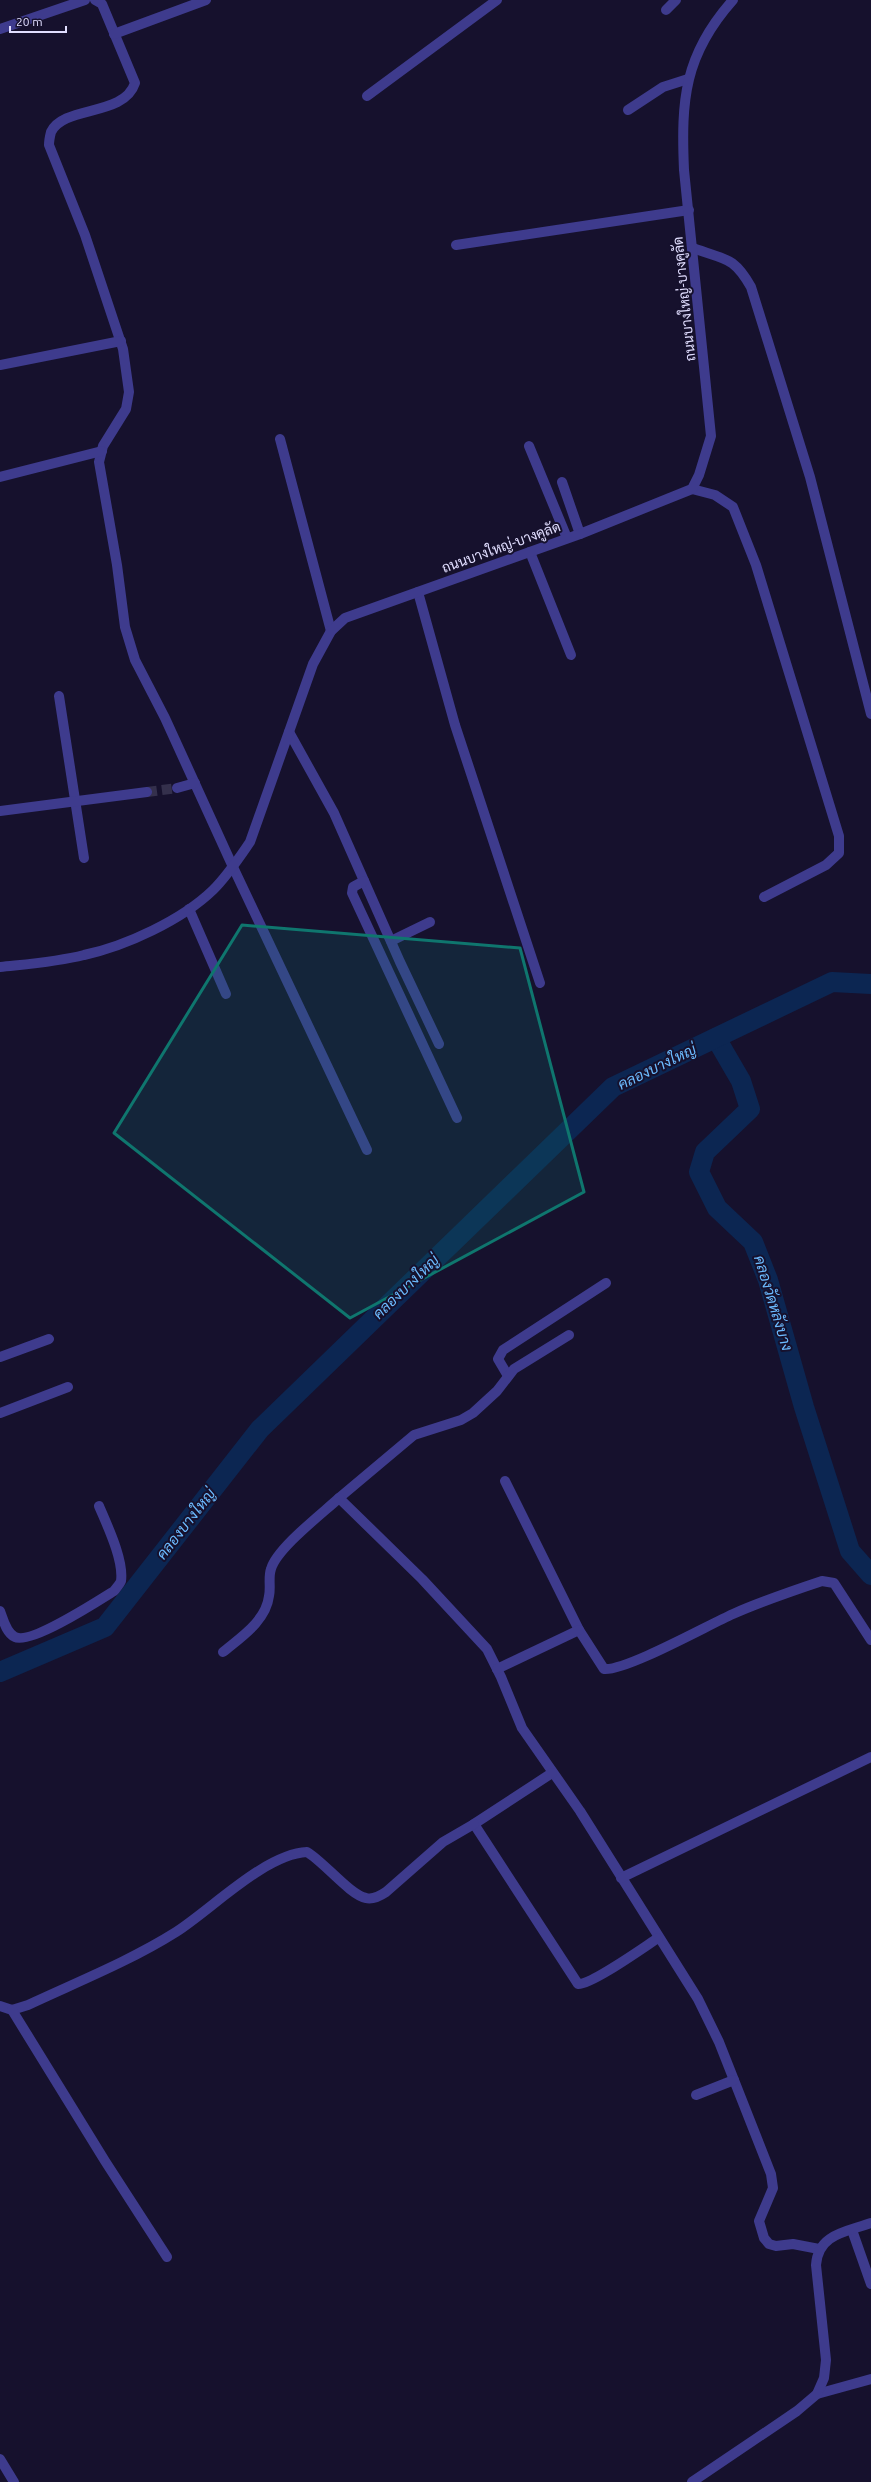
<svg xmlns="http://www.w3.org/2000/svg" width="871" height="2482" viewBox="0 0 871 2482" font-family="Ubuntu,Sarabun,sans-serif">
	<rect width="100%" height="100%" fill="#16112d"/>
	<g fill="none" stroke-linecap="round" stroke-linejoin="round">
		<!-- canal -->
		<g stroke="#0c2652" stroke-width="20">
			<polyline points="716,1038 741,1081 750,1109 705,1152 699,1172 717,1208 753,1242 768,1280 804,1407 850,1551 871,1575"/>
			<polyline points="0,1672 105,1627 260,1429 613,1087 832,982 871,984"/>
		</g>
		<!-- minor-tunnel -->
		<polyline stroke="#34304c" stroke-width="10" stroke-dasharray="10 5" stroke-linecap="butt" points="147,792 177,788"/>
		<!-- minor -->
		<g stroke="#3e3b8d" stroke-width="10">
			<path d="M95,0L102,4L135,83C124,117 64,105 51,132C50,136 49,141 49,145L85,235L123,349L129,392L126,409L103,446L99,462L117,565L125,627L135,660L165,718L233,867L367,1150"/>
			<polyline points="666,10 676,0"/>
			<polyline points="0,29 85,0"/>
			<polyline points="114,34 206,0"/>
			<polyline points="367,96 497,0"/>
			<polyline points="628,110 663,87 688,79"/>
			<polyline points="456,245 689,210"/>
			<path d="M693,248C724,260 733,255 751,287L810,477L871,714"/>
			<polyline points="0,365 121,341"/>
			<polyline points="280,439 331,631"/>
			<polyline points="529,446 567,538"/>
			<polyline points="0,477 102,451"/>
			<polyline points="562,482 580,534"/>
			<polyline points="692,489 715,495 733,507 756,565 839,836 839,853 826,865 764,897"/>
			<polyline points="530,552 571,655"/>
			<polyline points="418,592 455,725 540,983"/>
			<polyline points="59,696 84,858"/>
			<polyline points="289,732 334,813 400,962 439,1044"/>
			<polyline points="177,788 195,783"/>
			<polyline points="0,811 147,792"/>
			<polyline points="364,881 353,887 352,893 457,1118"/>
			<polyline points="189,909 226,994"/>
			<polyline points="391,941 430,922"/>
			<path d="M0,967C28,964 57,962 84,955C126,946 182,920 213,890C228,875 239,858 250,842L313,664L331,631L345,618L580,534L692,489L699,475L711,436L684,170C681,100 684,55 733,0"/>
			<polyline points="0,1357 49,1339"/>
			<polyline points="508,1376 498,1359 503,1350 606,1283"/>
			<polyline points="0,1413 68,1387"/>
			<path d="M505,1481L579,1630L604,1669C626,1671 708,1625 733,1614C762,1601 792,1591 822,1581L834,1583L871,1640"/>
			<polyline points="339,1498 414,1435 461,1420 473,1413 497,1391 514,1369 569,1335"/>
			<path d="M0,1611C3,1619 6,1633 15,1637C30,1645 98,1601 114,1591C116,1588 120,1584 121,1581C124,1560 107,1525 99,1506"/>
			<path d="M223,1652C241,1637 266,1621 269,1596C271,1588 268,1577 271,1569C277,1548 323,1513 339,1498L422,1579L487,1649L501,1677L522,1728L580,1811L698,1999L719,2042L771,2174L773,2188L759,2221L764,2238L769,2244L776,2246L793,2244L819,2249"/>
			<polyline points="497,1669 579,1630"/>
			<path d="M552,1773L474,1824L578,1984C591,1985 644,1947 658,1938"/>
			<polyline points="621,1878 871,1757"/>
			<path d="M0,2006L12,2010L28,2005C77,1982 130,1961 176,1932C212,1909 265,1854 307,1852C324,1862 350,1895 366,1898C373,1900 380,1896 386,1892L443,1842L474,1824"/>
			<polyline points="12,2010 105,2161 167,2257"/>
			<polyline points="696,2095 734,2080"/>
			<polyline points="852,2230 871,2284"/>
			<polyline points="817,2394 871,2379"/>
			<polyline points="0,2459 14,2482"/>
			<path d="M692,2482L797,2411L817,2394L824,2378L826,2360L816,2265C818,2234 846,2232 871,2223"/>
		</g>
	</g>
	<!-- marked area -->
	<path fill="#0f766e" fill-opacity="0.2" stroke="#0f766e" stroke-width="3" stroke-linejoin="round" d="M242,925L520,948L584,1192L350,1318L114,1133Z"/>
	<g text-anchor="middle" stroke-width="4" stroke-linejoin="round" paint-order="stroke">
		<!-- street labels -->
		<g font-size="14" fill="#e1deff" stroke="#16112d">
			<text transform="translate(684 299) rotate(-96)" y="5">ถนนบางใหญ่-บางคูลัด</text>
			<text transform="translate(501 547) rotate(-20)" y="5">ถนนบางใหญ่-บางคูลัด</text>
		</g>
		<!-- water labels -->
		<g font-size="15" font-style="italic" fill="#6cbbff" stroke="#16112d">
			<text transform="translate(657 1067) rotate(-26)" y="5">คลองบางใหญ่</text>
			<text transform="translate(406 1287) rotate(-44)" y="5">คลองบางใหญ่</text>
			<text transform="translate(773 1303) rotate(73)" y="5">คลองวัดหลังบาง</text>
			<text transform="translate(186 1524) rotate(-52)" y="5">คลองบางใหญ่</text>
		</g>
	</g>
	<!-- scale -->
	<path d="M10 26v6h56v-6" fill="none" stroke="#e1deff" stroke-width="2"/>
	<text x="16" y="26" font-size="12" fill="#e1deff" stroke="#16112d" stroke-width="3" paint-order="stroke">20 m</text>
</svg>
